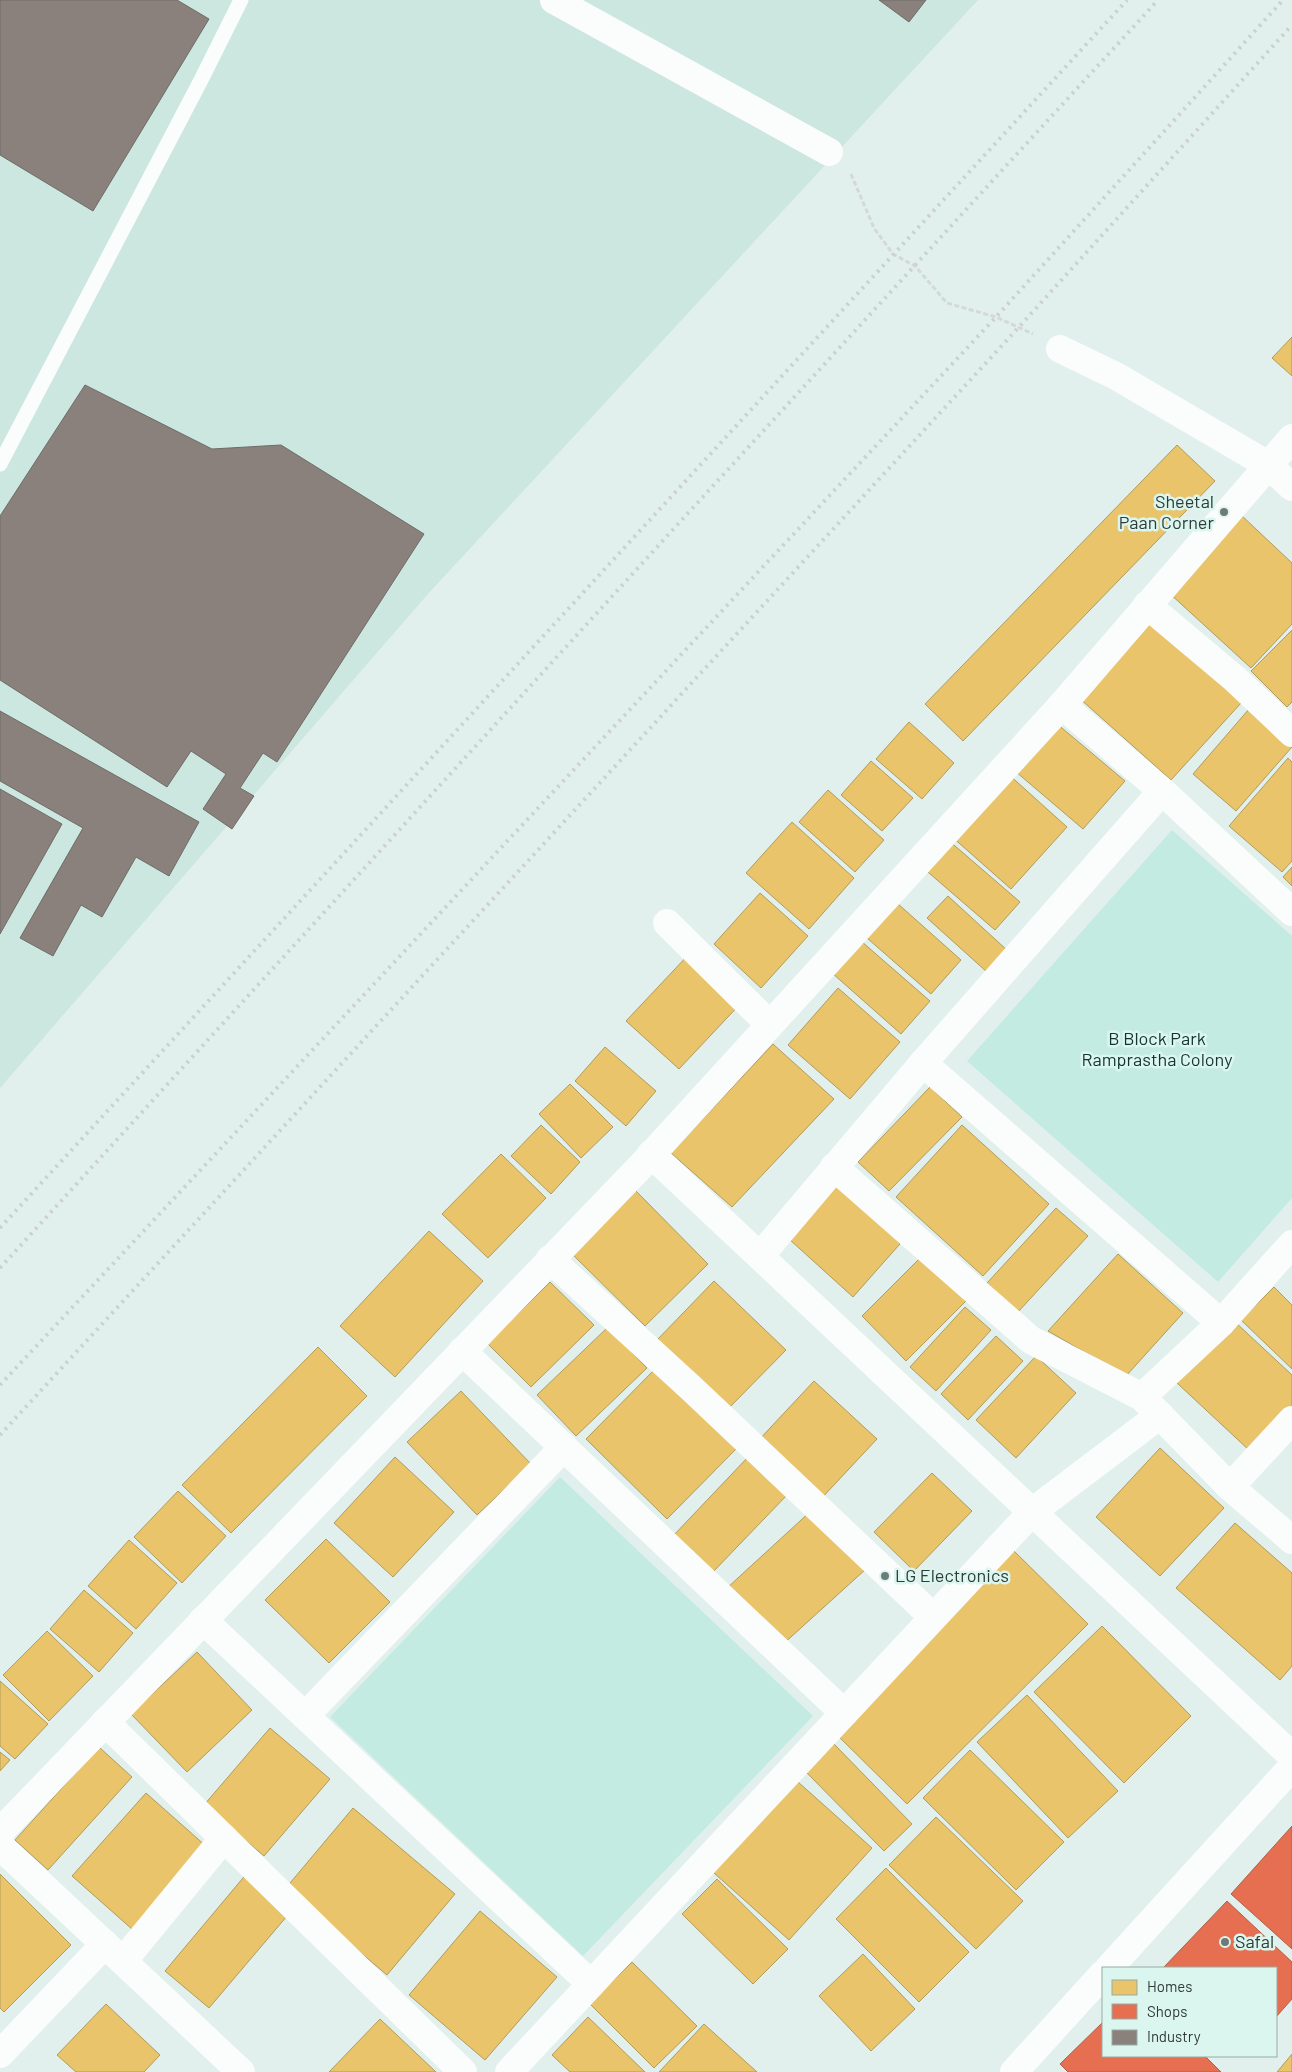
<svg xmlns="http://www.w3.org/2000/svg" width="1292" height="2072" viewBox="0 0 1292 2072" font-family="Barlow,sans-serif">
	<rect width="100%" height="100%" fill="#e1f0ec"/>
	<!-- built -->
	<polygon fill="#cce6e0" points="0,0 978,0 427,595 0,1088"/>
	<!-- green -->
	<g fill="#c3ebe2">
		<polygon points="1172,830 1292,936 1292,1198 1218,1282 967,1061"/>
		<polygon points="560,1477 813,1716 583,1956 330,1717"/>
	</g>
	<!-- homes -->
	<g fill="#e9c46a" stroke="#b29b5b">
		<polygon points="1292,337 1292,376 1272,358"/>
		<polygon points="1177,445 1215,481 963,741 925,704"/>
		<polygon points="1240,514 1292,563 1292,624 1251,668 1168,592"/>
		<polygon points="1149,619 1242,702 1171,780 1078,697"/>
		<polygon points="1292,630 1292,702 1287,707 1251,671"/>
		<polygon points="1249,709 1292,747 1236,811 1193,774"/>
		<polygon points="909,722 954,763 922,799 876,759"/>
		<polygon points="1056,723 1125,781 1083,829 1015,771"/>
		<polygon points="1288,758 1292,762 1292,861 1282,872 1229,826"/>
		<polygon points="871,761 913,798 882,831 841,795"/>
		<polygon points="1007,773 1067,827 1011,889 951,836"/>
		<polygon points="828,790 884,840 855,872 799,822"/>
		<polygon points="792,822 854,878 809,929 746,873"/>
		<polygon points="947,839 1020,902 995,930 922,867"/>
		<polygon points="1292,867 1292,886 1283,877"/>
		<polygon points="760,893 808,936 761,988 714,944"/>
		<polygon points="948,896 1008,951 988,973 927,918"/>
		<polygon points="897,903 961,960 931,994 867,938"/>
		<polygon points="861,941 930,1001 901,1034 832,973"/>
		<polygon points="690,953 743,1001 679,1069 626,1021"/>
		<polygon points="838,988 900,1042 850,1099 788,1045"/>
		<polygon points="773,1044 834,1099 732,1207 671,1153"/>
		<polygon points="605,1047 656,1091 626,1126 575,1081"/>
		<polygon points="570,1084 613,1127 581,1158 539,1114"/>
		<polygon points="930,1087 962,1117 889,1191 858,1162"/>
		<polygon points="541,1125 580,1162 551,1194 511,1156"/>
		<polygon points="962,1125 1049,1204 983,1276 896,1197"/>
		<polygon points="501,1154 546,1198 488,1258 442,1214"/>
		<polygon points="843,1179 907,1236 853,1297 789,1239"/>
		<polygon points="635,1190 708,1264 645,1326 571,1253"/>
		<polygon points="1056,1208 1088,1236 1018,1312 987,1283"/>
		<polygon points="429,1231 483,1281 395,1377 340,1326"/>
		<polygon points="925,1253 969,1298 906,1361 862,1316"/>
		<polygon points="1118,1254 1183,1313 1126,1376 1048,1331"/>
		<polygon points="714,1281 786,1350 728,1409 656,1341"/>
		<polygon points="550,1282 594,1325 531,1387 488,1344"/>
		<polygon points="1274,1287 1292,1305 1292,1369 1241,1320"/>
		<polygon points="965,1307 991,1330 936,1391 910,1367"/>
		<polygon points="1234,1321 1292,1375 1292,1406 1250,1451 1177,1383"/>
		<polygon points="608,1327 647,1368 576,1436 537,1395"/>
		<polygon points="996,1336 1023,1361 968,1420 941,1394"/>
		<polygon points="318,1347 367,1396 231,1533 182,1485"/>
		<polygon points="1036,1356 1076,1393 1016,1458 976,1420"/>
		<polygon points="659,1365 740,1445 667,1519 586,1439"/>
		<polygon points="814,1381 877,1439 819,1501 756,1443"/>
		<polygon points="461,1391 531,1464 477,1515 407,1442"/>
		<polygon points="1160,1448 1224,1508 1160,1576 1096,1517"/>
		<polygon points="395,1457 454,1512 393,1577 334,1523"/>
		<polygon points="748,1457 788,1494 712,1573 673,1536"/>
		<polygon points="932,1473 972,1511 914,1571 874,1532"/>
		<polygon points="178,1491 226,1536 182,1583 134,1537"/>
		<polygon points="812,1510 866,1569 781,1646 727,1588"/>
		<polygon points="1235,1523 1292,1573 1292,1666 1280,1680 1176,1588"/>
		<polygon points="326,1539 390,1602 329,1663 265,1600"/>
		<polygon points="129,1540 177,1583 136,1629 88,1586"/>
		<polygon points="1011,1548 1088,1624 907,1804 830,1728"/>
		<polygon points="84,1590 133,1633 99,1672 50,1629"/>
		<polygon points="1102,1626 1191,1716 1124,1783 1034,1692"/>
		<polygon points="47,1631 93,1676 49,1721 3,1675"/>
		<polygon points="197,1652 252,1710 187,1772 131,1714"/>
		<polygon points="0,1681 48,1724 15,1759 0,1746"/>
		<polygon points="1027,1695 1118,1791 1068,1838 977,1742"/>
		<polygon points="270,1728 330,1779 264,1856 204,1805"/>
		<polygon points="833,1743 912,1824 884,1851 805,1771"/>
		<polygon points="99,1747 132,1777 48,1870 15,1840"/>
		<polygon points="970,1750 1064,1842 1016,1890 923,1798"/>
		<polygon points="0,1752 10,1760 0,1771"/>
		<polygon points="788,1773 872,1848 789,1940 705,1865"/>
		<polygon points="146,1793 207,1847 133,1930 72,1876"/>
		<polygon points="353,1808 455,1894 387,1975 285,1889"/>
		<polygon points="936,1817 1023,1901 976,1949 889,1865"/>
		<polygon points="886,1868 969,1952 919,2002 836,1919"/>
		<polygon points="248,1872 293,1909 209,2008 165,1971"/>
		<polygon points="0,1874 71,1945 4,2012 0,2008"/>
		<polygon points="717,1879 788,1949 753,1984 682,1914"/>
		<polygon points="480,1911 557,1977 485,2060 409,1995"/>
		<polygon points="863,1954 915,2009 871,2051 819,1996"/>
		<polygon points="632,1962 697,2026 654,2068 590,2004"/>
		<polygon points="106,2004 160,2055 144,2072 76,2072 57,2055"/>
		<polygon points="588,2017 645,2072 570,2072 552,2055"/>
		<polygon points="380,2019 436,2072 329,2072"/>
		<polygon points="704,2024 757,2072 659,2072"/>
		<polygon points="1292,2054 1292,2072 1277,2072"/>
	</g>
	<!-- shops -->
	<g fill="#e76f51" stroke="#b05f4a">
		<polygon points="1292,1826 1292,1949 1231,1894"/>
		<polygon points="1227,1901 1292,1962 1292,1999 1276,2017 1276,1968 1163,1968"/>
		<polygon points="1103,2022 1103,2056 1205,2056 1221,2072 1068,2072 1060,2064"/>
	</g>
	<!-- industry -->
	<g fill="#8a817c" stroke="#6f6c68">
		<polygon points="0,0 177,0 209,19 93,211 0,155"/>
		<polygon points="879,0 926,0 909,22"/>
		<polygon points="85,385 212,449 281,445 424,534 277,762 263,753 240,788 254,796 232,829 203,809 226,774 191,751 167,787 0,680 0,516"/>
		<polygon points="0,711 199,822 169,876 136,857 102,917 81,905 53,956 20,938 83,828 0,781"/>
		<polygon points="0,789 62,824 0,934"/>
	</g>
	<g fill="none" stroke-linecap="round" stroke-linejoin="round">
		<!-- path -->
		<polyline stroke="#d4d9d8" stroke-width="3" stroke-dasharray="5 2.5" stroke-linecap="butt" points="851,174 874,228 893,254 915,266 947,303 996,317 1033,334"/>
		<!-- lane -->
		<polyline stroke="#fafdfc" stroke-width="15" points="0,464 201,80 241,0"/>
		<!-- street -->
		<g stroke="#fafdfc" stroke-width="28">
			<polyline points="554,0 829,152"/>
			<polyline points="1060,349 1116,376 1268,465 1292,487"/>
			<polyline points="1147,605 1235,679 1292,733"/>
			<polyline points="1062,705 1162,791 1292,912"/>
			<polyline points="667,923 769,1024"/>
			<polyline points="923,1063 1221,1323"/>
			<polyline points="651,1154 1292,1756"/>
			<polyline points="834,1167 1031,1340 1142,1397 1230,1487 1292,1540"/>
			<polyline points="760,1256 923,1063 1162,791"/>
			<polyline points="550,1259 691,1388 933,1617"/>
			<polyline points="462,1351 844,1713"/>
			<polyline points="1142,1397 1221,1323 1292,1244"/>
			<polyline points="1230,1487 1292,1420"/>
			<polyline points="203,1620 591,1984"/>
			<polyline points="305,1716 564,1447"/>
			<polyline points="105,1722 463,2072"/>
			<polyline points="0,1832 642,1165 1062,705 1292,438"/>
			<polyline points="0,1846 241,2072"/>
			<polyline points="123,1961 224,1838"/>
			<polyline points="1109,1968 1292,1767"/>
			<polyline points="0,2054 105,1944"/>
			<polyline points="509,2072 1032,1512 1160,1415"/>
			<polyline points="1014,2072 1103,1974"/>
		</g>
		<!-- rail -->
		<g stroke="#ccd1cf" stroke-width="4" stroke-dasharray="2.5 5" stroke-linecap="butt">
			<polyline points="0,1228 1127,0"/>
			<polyline points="0,1268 668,535 1158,0"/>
			<polyline points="0,1385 996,317 1283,0"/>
			<polyline points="0,1435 1019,327 1292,25"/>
		</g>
	</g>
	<!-- markers -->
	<g fill="#6e7a77" stroke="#dbf6ef" stroke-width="2">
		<circle cx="1224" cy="512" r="5"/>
		<circle cx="885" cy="1576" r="5"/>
		<circle cx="1225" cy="1942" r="5"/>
	</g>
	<g text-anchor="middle" stroke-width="5" stroke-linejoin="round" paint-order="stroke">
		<!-- poi labels -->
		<g font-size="18" fill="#303a38" stroke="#dbf6ef" text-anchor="start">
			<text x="1214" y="508" text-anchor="end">Sheetal<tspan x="1214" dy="21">Paan Corner</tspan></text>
			<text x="895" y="1582">LG Electronics</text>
			<text x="1235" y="1948">Safal</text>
		</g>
		<!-- park labels -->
		<g font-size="18" fill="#14362f" stroke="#dbf6ef">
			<text x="1157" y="1045">B Block Park<tspan x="1157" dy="21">Ramprastha Colony</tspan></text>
		</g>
	</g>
	<!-- legend -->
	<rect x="1102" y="1967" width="175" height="90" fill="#dbf6ef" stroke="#97aba6"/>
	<rect x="1112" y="1980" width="25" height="15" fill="#e9c46a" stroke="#97aba6"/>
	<text x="1147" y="1992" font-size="15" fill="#303a38">Homes</text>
	<rect x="1112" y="2004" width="25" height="15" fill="#e76f51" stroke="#97aba6"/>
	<text x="1147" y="2017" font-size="15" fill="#303a38">Shops</text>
	<rect x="1112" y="2030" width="25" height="15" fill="#8a817c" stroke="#97aba6"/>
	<text x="1147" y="2042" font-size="15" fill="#303a38">Industry</text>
</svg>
